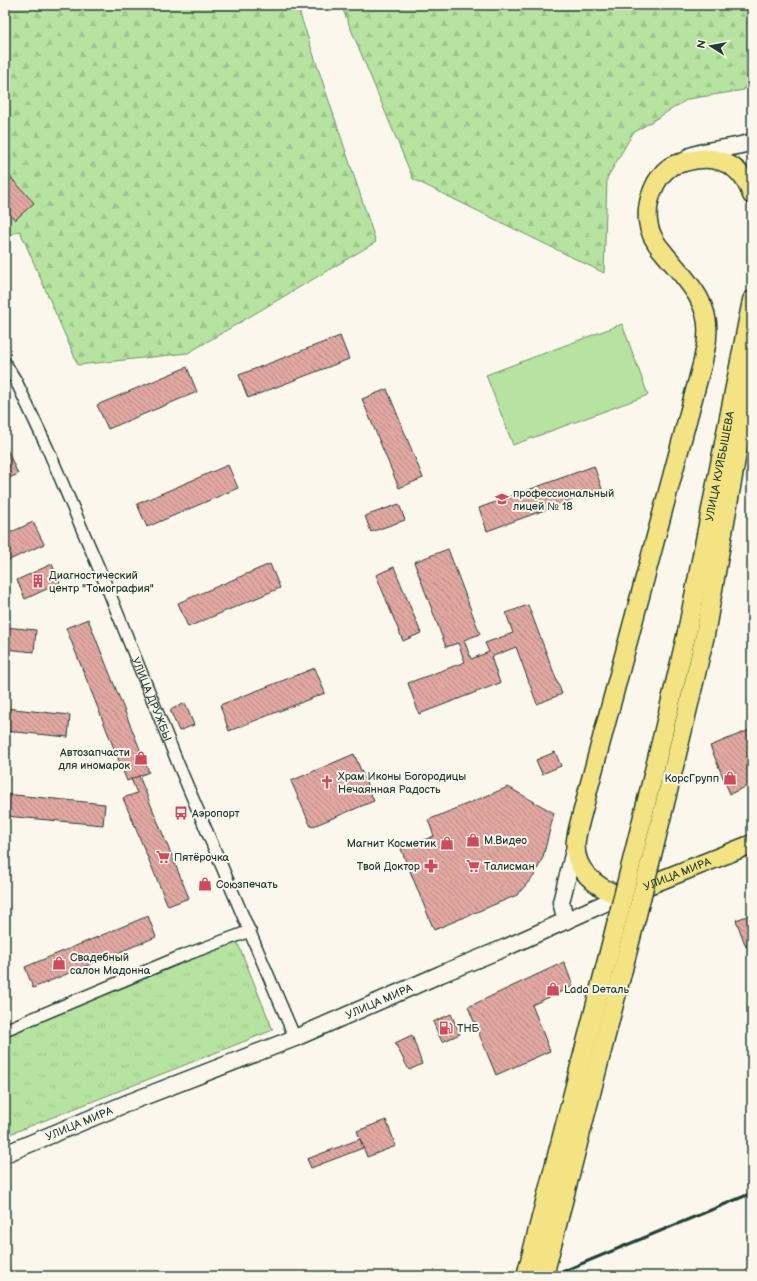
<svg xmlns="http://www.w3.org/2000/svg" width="757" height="1281" viewBox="0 0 757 1281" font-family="'Balsamiq Sans',sans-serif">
	<defs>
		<pattern id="grass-tufts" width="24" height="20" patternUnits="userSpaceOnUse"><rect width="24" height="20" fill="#b7e3a0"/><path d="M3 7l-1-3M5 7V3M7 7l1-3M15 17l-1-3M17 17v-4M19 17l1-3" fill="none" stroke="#9dc48a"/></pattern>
		<pattern id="forest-firs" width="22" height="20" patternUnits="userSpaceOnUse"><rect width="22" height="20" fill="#b7e3a0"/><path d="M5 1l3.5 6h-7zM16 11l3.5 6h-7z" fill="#9dc48a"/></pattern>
		<pattern id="building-back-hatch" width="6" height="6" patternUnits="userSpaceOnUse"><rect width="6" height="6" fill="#e2a7a1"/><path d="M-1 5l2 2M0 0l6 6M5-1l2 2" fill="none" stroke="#b78984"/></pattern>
	</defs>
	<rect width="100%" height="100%" fill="#fbf7ec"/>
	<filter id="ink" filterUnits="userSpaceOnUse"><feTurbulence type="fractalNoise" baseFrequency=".025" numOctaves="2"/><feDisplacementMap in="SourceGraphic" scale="8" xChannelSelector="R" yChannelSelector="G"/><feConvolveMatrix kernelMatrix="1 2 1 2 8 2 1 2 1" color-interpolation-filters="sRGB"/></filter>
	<g filter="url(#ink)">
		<!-- grass -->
		<polygon fill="url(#grass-tufts)" stroke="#6b906a" points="237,941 273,1030 5,1136 5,1036"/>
		<!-- forest -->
		<g fill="url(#forest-firs)" stroke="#6b906a">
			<polygon points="5,5 297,5 376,242 188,353 78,365 20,231 5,237"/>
			<polygon points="341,5 752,5 752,65 744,90 688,99 633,133 607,178 604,273 413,179"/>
		</g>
		<!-- pitch -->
		<polygon fill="#b7e3a0" stroke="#6b906a" points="622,324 648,395 513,445 486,375"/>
		<!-- building -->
		<g fill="url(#building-back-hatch)" stroke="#1f3d34">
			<polygon points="5,171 34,203 15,220 5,208"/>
			<polygon points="340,336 349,359 248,398 239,375"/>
			<polygon points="187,367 197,392 108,429 97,405"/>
			<polygon points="387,389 423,478 399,488 362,399"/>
			<polygon points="5,445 18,474 5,480"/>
			<polygon points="228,465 238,488 147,527 137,504"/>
			<polygon points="594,466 602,489 487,531 479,508"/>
			<polygon points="399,504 405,520 371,532 365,516"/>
			<polygon points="33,522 44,544 5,562 5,535"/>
			<polygon points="448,549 480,634 464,640 471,659 489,652 485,643 513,633 506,613 528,605 562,694 537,704 516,647 491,657 500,683 419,714 408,683 465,662 458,643 446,647 414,562"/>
			<polygon points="52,564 60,583 25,599 17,580"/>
			<polygon points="270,564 280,588 188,627 178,603"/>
			<polygon points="394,567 421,633 403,641 376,575"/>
			<polygon points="88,619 149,772 127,781 66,628"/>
			<polygon points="5,627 36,630 34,652 5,649"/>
			<polygon points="315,668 325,693 229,731 220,705"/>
			<polygon points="185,703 194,725 179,731 170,710"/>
			<polygon points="5,708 70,715 68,737 5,731"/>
			<polygon points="752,729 752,784 730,794 710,746"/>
			<polygon points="555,752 561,766 542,774 536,760"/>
			<polygon points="354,754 374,801 311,827 291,781"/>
			<polygon points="139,776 189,898 168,906 123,798 137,793 131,779"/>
			<polygon points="508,787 554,813 543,857 534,876 517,895 434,930 401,849 434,836 428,820"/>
			<polygon points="5,794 105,804 103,825 5,816"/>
			<polygon points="752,914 752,945 746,947 736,920"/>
			<polygon points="148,916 156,937 33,988 25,967"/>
			<polygon points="564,962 573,986 532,1005 550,1051 496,1075 468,1007"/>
			<polygon points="451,1014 460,1034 442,1042 433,1022"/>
			<polygon points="412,1035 422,1064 409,1070 395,1043"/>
			<polygon points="386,1120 396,1146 367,1157 357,1131"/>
			<polygon points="360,1139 363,1148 311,1168 307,1159"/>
		</g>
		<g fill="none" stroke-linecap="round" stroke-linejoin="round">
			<!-- street casing -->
			<g stroke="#1f3d34" stroke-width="14">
				<g id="street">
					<path id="s1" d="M5,363L16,381L47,447L109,592L179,766L295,1038"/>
					<polyline points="5,1030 177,958 250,931"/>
				</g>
			</g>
			<!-- secondary casing -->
			<g stroke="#1f3d34" stroke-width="19">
				<g id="secondary">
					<path d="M690,156C710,148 732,149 752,142"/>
					<polyline points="566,921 561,902 576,843"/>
					<path id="s2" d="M5,1154L130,1102L295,1038L441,974L507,947L621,896"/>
				</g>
			</g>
			<!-- primary casing -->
			<g stroke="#1f3d34" stroke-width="21">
				<g id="primary">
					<path id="s3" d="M752,195C741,163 716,153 684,162C680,164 673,164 670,167C654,178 646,203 648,221C649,233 656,244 664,253C684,278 711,301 707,337C707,345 704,353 703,361L587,794C584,809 578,825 576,840C572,869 596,888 621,896L752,844"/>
					<path id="s4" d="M687,632L752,300"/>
					<polyline points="705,635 752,368"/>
				</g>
			</g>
			<!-- street -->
			<use href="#street" stroke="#fbf7ec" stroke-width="11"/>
			<!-- secondary -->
			<use href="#secondary" stroke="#fbf7ec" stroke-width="16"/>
			<!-- primary -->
			<use href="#primary" stroke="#f4e382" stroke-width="18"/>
			<!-- rail -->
			<g stroke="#1f3d34" stroke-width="3">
				<polyline points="552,1276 752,1193"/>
				<polyline points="654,1276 686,1274 704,1276"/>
			</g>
			<!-- primary-bridge casing -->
			<g stroke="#1f3d34" stroke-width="21" stroke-linecap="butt">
				<g id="primary-bridge">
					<path d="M526,1276C581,1062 637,848 687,632"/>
					<path d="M544,1276C598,1063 656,850 705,635"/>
				</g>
			</g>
			<!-- primary-bridge -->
			<use href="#primary-bridge" stroke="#f4e382" stroke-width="18"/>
		</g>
	</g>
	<!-- icons -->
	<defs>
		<g id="university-bare" transform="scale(1.08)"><path d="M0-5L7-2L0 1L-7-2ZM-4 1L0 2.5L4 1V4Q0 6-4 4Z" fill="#d1495b" stroke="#fbf7ec" stroke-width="2.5" paint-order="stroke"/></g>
		<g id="building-bare" transform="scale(1.08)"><path d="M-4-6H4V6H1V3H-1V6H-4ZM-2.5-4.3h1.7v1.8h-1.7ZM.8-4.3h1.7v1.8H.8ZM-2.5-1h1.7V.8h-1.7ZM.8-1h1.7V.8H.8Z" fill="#d1495b" stroke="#fbf7ec" stroke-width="2.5" paint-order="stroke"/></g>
		<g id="shop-bare" transform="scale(1.08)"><path d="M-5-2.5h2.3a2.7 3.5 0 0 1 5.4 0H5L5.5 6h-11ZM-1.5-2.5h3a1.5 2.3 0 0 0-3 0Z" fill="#d1495b" stroke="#fbf7ec" stroke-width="2.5" paint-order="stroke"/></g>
		<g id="church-bare" transform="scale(1.08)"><path d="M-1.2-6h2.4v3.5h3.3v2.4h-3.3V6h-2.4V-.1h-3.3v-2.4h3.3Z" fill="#d1495b" stroke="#fbf7ec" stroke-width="2.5" paint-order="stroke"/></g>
		<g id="bus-bare" transform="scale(1.08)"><path d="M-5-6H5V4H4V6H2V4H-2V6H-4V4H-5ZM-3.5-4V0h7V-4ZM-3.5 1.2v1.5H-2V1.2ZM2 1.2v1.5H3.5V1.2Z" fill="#d1495b" stroke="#fbf7ec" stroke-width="2.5" paint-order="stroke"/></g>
		<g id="supermarket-bare" transform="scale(1.08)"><path d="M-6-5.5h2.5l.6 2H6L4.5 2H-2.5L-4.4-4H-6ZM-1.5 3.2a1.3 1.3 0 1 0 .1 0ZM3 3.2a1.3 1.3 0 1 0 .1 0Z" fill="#d1495b" stroke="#fbf7ec" stroke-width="2.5" paint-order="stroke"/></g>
		<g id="pharmacy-bare" transform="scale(1.08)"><path d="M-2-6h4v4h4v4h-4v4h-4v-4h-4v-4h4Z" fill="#d1495b" stroke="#fbf7ec" stroke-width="2.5" paint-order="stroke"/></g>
		<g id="fuel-bare" transform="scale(1.08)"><path d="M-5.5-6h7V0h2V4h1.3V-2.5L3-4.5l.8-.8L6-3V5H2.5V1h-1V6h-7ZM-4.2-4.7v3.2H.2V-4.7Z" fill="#d1495b" stroke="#fbf7ec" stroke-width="2.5" paint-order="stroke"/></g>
	</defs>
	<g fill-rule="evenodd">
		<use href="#university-bare" x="502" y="499"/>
		<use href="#building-bare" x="38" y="581"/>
		<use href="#shop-bare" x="141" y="758"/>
		<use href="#shop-bare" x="730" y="778"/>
		<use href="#church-bare" x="327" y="782"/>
		<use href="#bus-bare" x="181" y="813"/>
		<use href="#shop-bare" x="473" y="840"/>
		<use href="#shop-bare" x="447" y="843"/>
		<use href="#supermarket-bare" x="163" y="857"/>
		<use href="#pharmacy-bare" x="431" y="866"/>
		<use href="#supermarket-bare" x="473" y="866"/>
		<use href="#shop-bare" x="205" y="884"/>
		<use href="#shop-bare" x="59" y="963"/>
		<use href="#shop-bare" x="553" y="989"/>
		<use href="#fuel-bare" x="446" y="1028"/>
	</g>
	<g text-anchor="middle" stroke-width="4" stroke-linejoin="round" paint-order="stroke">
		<!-- street labels -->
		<g font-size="11" fill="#1f3d34" stroke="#fbf7ec">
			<text dy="4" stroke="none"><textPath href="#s4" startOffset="169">УЛИЦА КУЙБЫШЕВА</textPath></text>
			<text dy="4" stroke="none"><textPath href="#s1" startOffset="367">УЛИЦА ДРУЖБЫ</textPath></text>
			<text dy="4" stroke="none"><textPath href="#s3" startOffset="953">УЛИЦА МИРА</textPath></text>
			<text dy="4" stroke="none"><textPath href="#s2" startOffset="404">УЛИЦА МИРА</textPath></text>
			<text dy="4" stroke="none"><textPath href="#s2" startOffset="80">УЛИЦА МИРА</textPath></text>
		</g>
		<!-- poi labels -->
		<g font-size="11" fill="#1f3d34" stroke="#fbf7ec" text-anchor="start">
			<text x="513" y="497">профессиональный<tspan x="513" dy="13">лицей № 18</tspan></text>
			<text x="49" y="579">Диагностический<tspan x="49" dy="13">центр "Томография"</tspan></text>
			<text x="130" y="756" text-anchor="end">Автозапчасти<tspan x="130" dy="13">для иномарок</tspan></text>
			<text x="338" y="780">Храм Иконы Богородицы<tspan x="338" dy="13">Нечаянная Радость</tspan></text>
			<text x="719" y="782" text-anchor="end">КорсГрупп</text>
			<text x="192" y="817">Аэропорт</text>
			<text x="484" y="844">М.Видео</text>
			<text x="436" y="847" text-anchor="end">Магнит Косметик</text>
			<text x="174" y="861">Пятёрочка</text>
			<text x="420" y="870" text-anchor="end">Твой Доктор</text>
			<text x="484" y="870">Талисман</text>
			<text x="216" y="888">Союзпечать</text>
			<text x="70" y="961">Свадебный<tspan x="70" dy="13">салон Мадонна</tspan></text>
			<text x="564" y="993">Lada Dеталь</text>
			<text x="457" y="1032">ТНБ</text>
		</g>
	</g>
	<!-- margin -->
	<rect width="757" height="1281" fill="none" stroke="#fbf7ec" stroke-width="20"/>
	<rect x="10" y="10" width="737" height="1261" fill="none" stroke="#1f3d34" stroke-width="1.5" filter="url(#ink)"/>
	<!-- north arrow -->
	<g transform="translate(711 46) rotate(281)" stroke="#fbf7ec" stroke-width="3" paint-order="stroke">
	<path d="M0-3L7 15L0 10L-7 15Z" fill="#1f3d34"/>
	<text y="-6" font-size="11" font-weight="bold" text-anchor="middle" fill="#1f3d34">N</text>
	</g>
</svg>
